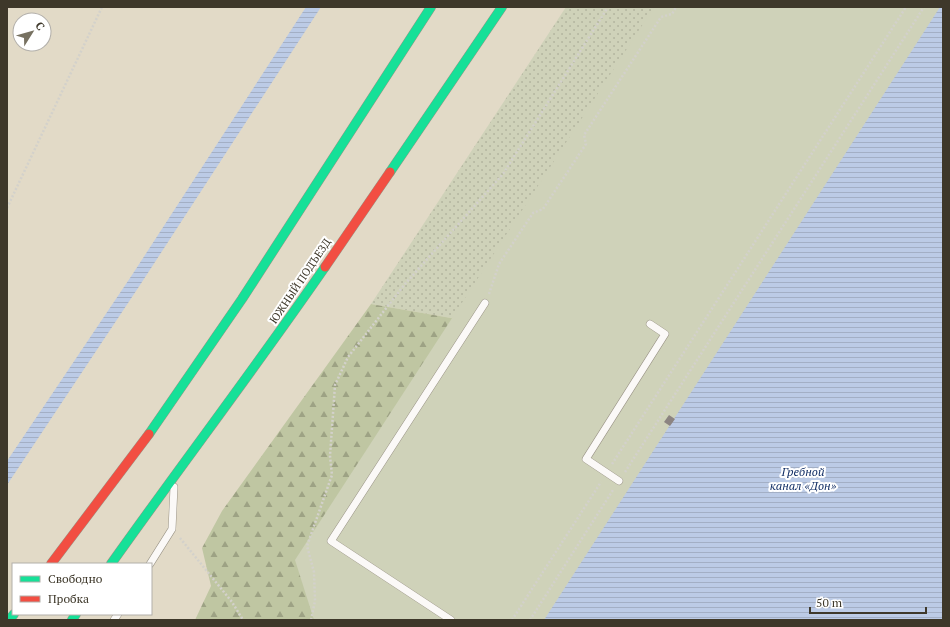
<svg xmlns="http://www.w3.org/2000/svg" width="950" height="627" viewBox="0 0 950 627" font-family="'PT Serif',serif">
	<defs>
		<pattern id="grass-dots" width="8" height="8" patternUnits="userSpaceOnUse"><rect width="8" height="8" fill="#cfd2b9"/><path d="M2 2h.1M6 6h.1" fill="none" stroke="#b3b59f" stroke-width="1.8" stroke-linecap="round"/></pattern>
		<pattern id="forest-firs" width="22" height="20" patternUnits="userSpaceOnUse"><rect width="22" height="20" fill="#bfc6a2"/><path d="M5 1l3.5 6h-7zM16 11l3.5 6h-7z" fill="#9da284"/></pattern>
		<pattern id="water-rules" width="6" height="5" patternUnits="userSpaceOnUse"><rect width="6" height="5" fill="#bccbe6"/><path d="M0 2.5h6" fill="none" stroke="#a3afc5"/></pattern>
	</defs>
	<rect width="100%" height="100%" fill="#e2dac7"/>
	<!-- grass -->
	<polygon fill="url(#grass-dots)" points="566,7 673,7 468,321 371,304"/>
	<!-- forest -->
	<polygon fill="url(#forest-firs)" points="371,304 468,321 439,620 195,620 211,586 202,548 222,511"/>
	<!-- garden -->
	<polygon fill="#cfd2b9" points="654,7 943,7 943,620 314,620 295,560"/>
	<!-- water -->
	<g fill="url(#water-rules)">
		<polygon points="306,7 321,7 142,282 7,485 7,461 132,275"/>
		<polygon points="940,7 943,7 943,620 544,620"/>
	</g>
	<!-- building -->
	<polygon fill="#8c8481" points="669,415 675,419 670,426 664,422"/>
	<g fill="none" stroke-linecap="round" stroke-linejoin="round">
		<!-- lane casing -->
		<g stroke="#9a9486" stroke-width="8">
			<g id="lane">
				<polyline points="619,481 586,459 665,334 650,324"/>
				<polyline points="150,564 172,529 174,487"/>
				<polyline points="114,620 118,614"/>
				<polyline points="451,620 331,541 485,303"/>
			</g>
		</g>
		<!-- fast casing -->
		<g stroke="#9a9486" stroke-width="10">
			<g id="fast">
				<polyline points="390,172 502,7"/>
				<polyline points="149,434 242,299 431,7"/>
				<path d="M111,564C182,464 256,367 325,267"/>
				<polyline points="9,620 14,614"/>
				<polyline points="72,620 76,614"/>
			</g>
		</g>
		<!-- jam casing -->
		<g stroke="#9a9486" stroke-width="10">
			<g id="jam">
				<polyline points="325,267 390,172"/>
				<polyline points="51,564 149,434"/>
			</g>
		</g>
		<!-- path -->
		<g stroke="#d3d1cb" stroke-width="2.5" stroke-dasharray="2 2" stroke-linecap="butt">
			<polyline points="7,208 102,7"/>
			<polyline points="489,294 499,264 533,213 543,209 586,144 584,135 661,17 672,14 676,7"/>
			<polyline points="612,464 906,7"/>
			<polyline points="625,472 924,7"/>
			<polyline points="180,538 232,602 243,620"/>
			<polyline points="311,620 315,601 314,572 307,546 332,475 330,456 335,385 348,357 405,284 503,174 608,7"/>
			<polyline points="512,620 601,482"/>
			<polyline points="530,620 613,490"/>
		</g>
		<!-- lane -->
		<use href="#lane" stroke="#fbf9f7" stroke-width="7"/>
		<!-- fast -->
		<use href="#fast" stroke="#16e098" stroke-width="9"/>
		<!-- jam -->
		<use href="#jam" stroke="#f24e42" stroke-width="9"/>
	</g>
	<g text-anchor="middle" stroke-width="4" stroke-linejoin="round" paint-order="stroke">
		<!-- street labels -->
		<g font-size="11" fill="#3e382a" stroke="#fff">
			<text transform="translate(300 281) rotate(-56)" y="4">ЮЖНЫЙ ПОДЪЕЗД</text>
		</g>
		<!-- water labels -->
		<g font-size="12" font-style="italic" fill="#143066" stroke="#fff">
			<text x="803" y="476">Гребной<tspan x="803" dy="14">канал «Дон»</tspan></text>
		</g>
	</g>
	<!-- border -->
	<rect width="950" height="627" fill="none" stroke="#3e382a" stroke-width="16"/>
	<!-- legend -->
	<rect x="12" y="563" width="140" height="52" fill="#ffffff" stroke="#b2afaa"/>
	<rect x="20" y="576" width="20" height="6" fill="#16e098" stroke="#b2afaa"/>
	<text x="48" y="583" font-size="12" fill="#3e382a">Свободно</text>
	<rect x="20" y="596" width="20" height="6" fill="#f24e42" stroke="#b2afaa"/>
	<text x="48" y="603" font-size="12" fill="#3e382a">Пробка</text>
	<!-- north arrow -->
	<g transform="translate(32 32) rotate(53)"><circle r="19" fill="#ffffff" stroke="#b2afaa"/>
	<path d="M0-3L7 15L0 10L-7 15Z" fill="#777161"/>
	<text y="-6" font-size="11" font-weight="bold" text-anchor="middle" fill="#3e382a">С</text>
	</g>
	<!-- scale -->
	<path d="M810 607v6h116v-6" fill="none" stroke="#3e382a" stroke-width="2"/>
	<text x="816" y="607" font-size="12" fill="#3e382a" stroke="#ffffff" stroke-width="3" paint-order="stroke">50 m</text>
</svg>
